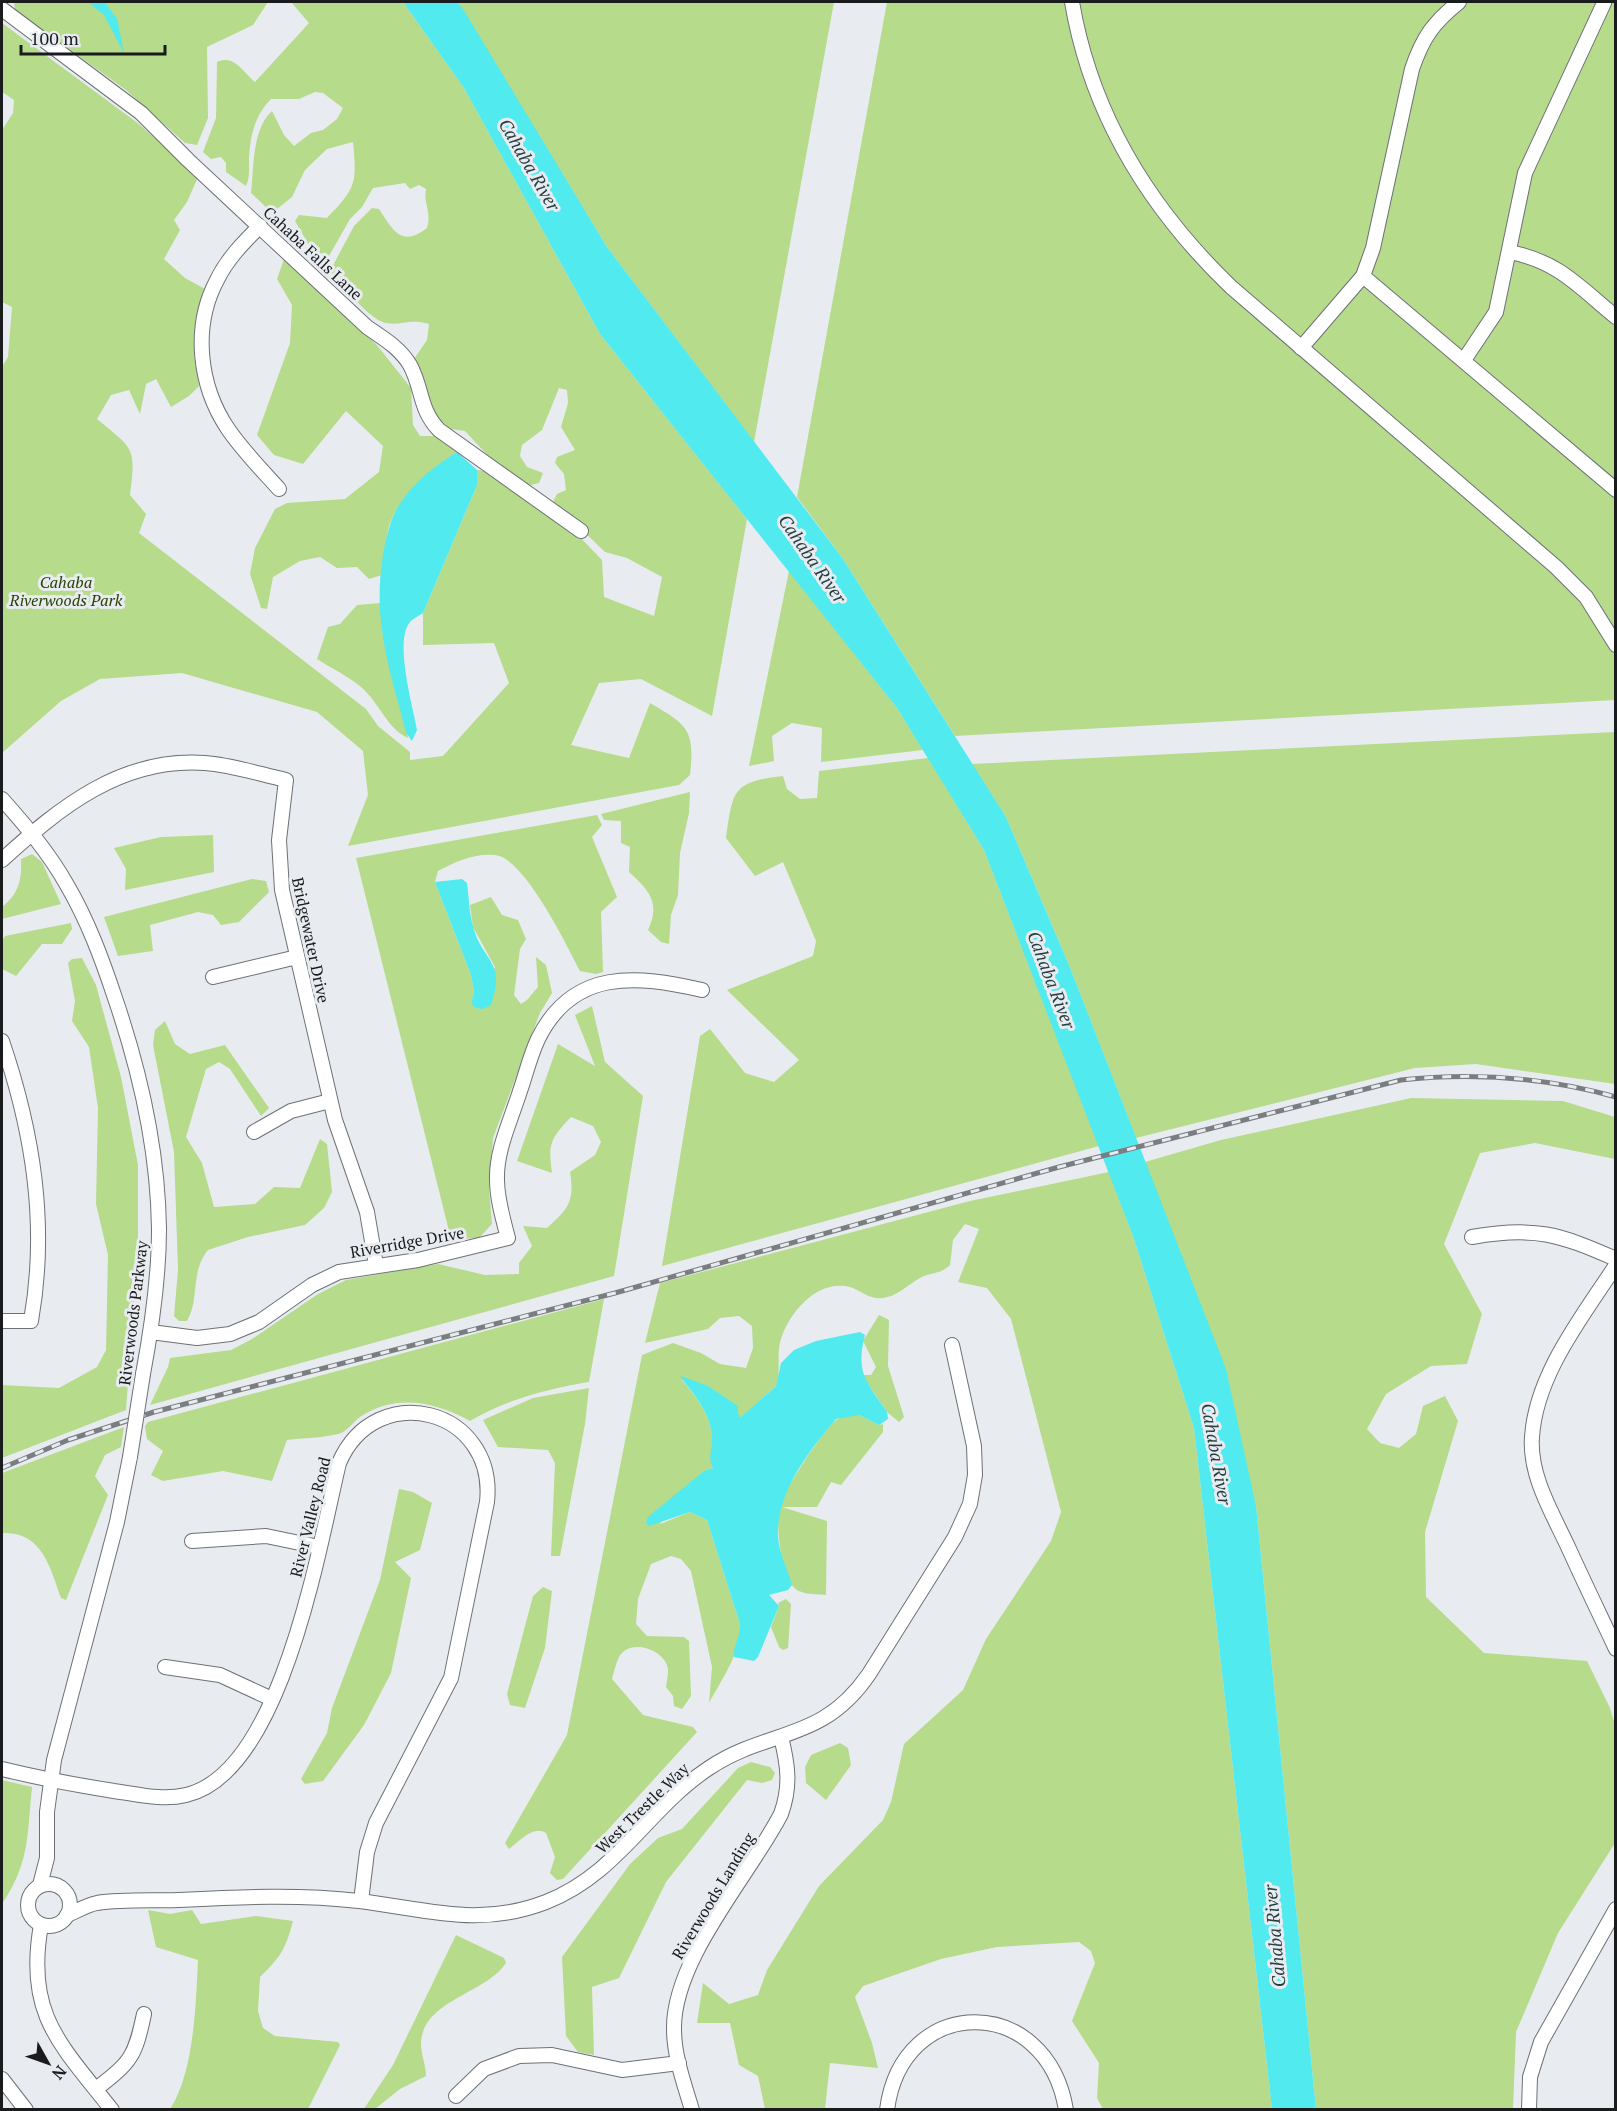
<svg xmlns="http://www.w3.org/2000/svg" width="1617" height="2111" viewBox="0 0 1617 2111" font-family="'PT Serif',serif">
	<rect width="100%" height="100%" fill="#e8ecf1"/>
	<!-- green -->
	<g fill="#b5db8b">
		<polygon points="14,2 268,2 253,25 207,47 208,118 197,145 185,143 126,90 15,10"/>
		<path d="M291,2H403L464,88L600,334L747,519L712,716L641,679L599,683L571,745L629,758L650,703C688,725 695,730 690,775L679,785L348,846L368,795L363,751L317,712L182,673L100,679L61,701L2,753V367L8,357L12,307L2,302V130L13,113L14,100L2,92V23L139,124L198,177L187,202L174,220L180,230L164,259L185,278L205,289L194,356L199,386L189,396L171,407L156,379L146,384L140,414L129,390L111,395L97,419C134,450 136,446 130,495L146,514L139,533L366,709L378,726L410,752V760L443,756L509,683L494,643L423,645V613L477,485V470L485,471L578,535L602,560L604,597L654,616L662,577L627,558L605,552L553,502L557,494L566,490L564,474L555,463L557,457L575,450L561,427L568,403L567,390L559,388L542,430L522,445L520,456L527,467L543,473L539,483L527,486L492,460L465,431L451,429L438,419L428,401L414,359L427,340L429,324C409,318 402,326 386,323C369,320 343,285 330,271L354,226L372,208L379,209C393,230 401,248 427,228C432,212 423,203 426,189L419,185L410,189L405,183L373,188L362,207L350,219L325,263L311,249L295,221L299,215L327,218C356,188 357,184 353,142L327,149L305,170L292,197L272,213L251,193C254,167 252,129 272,111L284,135L294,146L311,133L323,130L337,119L343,108L323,93L315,92L299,99H271C255,115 250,136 249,159C249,168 250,178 246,186L226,172V163L221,157L211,159L203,152L216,118L217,62C234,54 243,72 255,82L309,23Z"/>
		<polygon points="457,2 834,2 754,442 607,247"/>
		<polygon points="887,2 1615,2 1615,700 955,736 843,559 797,497"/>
		<path d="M284,259L376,344L411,388L413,425L420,436H436L457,452C431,469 402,493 390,523C385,538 385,559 382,575L369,579L357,567L337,568L320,557L300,561L273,577L267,609L261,608L250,574L255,548L275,509L287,503L345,499L379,472L383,446L346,411L303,464L274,455L257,435L290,343L292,305L277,279Z"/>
		<polygon points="789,571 897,708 923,750 821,762 822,728 792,723 772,736 774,761 749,766"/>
		<path d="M381,603L382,630L408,738C387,729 379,702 361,687C348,676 331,668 317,659L328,627L340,624L357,605Z"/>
		<polygon points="1615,732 1615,1084 1476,1064 1415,1068 1136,1138 1071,970 1006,817 972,764"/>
		<path d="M928,758L984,850L1099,1146L662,1266L700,1036L710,1029L745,1073L774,1082L799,1060L727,990L813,956L816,941L783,862L755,876L726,838C733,790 732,782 783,776L787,789L800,799L817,798L819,771Z"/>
		<path d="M690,792L689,813L680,853L678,895L671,915L669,944L661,942L648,930C661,903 649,890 629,872L630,847L621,843V821L604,820L601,814Z"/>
		<path d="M597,815L602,825L592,837L617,897L601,912L603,972L596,974L580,971C567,946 524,857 495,855C474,853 455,862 438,871L435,882L471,975L474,992L471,1003L479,1009L495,967L473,927L470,905L491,897L502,915L518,920L526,939L520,949L514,995L521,1004L527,1000L538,987L536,957L546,965L552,993L540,1013L493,1138L489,1189L492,1224L479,1238L451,1239L356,858Z"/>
		<polygon points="213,835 214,872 125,890 126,869 114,848 161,837"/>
		<path d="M32,854L42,862L61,904L2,919V907C19,894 22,879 21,859Z"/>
		<polygon points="252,879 266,881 269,892 239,922 221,925 213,915 198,912 150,925 153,951 118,956 104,917"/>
		<polygon points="71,923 72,929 62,944 42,944 16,976 2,969 2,941 5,936"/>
		<polygon points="82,958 96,985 121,1077 138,1165 138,1249 126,1410 2,1458 2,1385 59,1388 97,1367 106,1350 108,1255 96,1204 98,1108 89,1047 72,1021 75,1001 68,963 72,959"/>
		<path d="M592,1006L605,1062L643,1096L614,1276L150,1405L168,1367L170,1358L231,1350L252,1339L318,1294L346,1280L438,1264L485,1275L519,1274V1263L532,1246L523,1226L547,1228C568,1209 575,1202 570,1172L595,1155L601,1142L593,1126L571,1117C550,1139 548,1144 552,1173L517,1161L558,1044L595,1066L575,1015Z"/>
		<path d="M165,1021L175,1044L190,1054L225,1045L269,1108L261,1116L230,1069L219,1062L206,1069L186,1137L202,1163L214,1207L255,1204L274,1187L300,1188L320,1139L327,1144L332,1192L324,1208L305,1225L248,1237L208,1250C190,1272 200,1299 187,1321H179L174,1316L178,1270L174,1152L153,1045L155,1030Z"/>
		<polygon points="1411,1098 1563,1101 1615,1117 1615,1159 1535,1143 1480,1153 1444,1244 1482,1314 1467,1364 1431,1366 1386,1394 1367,1429 1380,1443 1399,1448 1416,1434 1423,1406 1445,1396 1458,1421 1425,1532 1426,1597 1484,1653 1587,1661 1610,1708 1615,1725 1615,1843 1558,1933 1516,2032 1513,2109 1316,2109 1256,1506 1145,1162 1221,1140"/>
		<path d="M1109,1172L1133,1236L1194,1428L1272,2109H1103L1097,2098L1099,2063L1072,2021L1095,1963L1091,1951L1079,1942L997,1947L941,1959L863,1986L855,1997L872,2043L878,2068L830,2063L825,2109H765L758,2076L739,2065L730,2023H697L703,1983L729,2004L758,1995L767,1970L819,1886L883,1820L891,1802L904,1744L963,1690L986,1639L1051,1541L1061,1512L1011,1319L987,1288L958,1282L979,1229L965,1224L953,1240L950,1265C941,1274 933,1272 922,1277C906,1285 895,1300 876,1298C867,1297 859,1290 850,1287C819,1279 792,1309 782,1336C775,1353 782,1368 776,1386C767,1393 749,1412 741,1417L681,1379C695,1395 710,1413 712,1436C713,1448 709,1456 713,1468C691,1475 674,1506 660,1524L690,1512L707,1520L740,1624C742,1651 722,1679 709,1703L712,1667L691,1571L681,1559L671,1556L651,1564L638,1599L636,1624L647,1636L684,1637L689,1641L691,1696L682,1709L674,1706L673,1696L666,1687C667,1679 670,1670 666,1663C659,1648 629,1639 619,1657C616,1663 614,1672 612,1679L643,1715L693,1727L697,1732L563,1879L557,1880L550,1873L555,1857L546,1833C533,1825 520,1841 509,1849L505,1843L567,1735L642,1355L673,1343L701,1353L720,1364L746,1368L753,1348L752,1326L739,1316L720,1318L708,1329L645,1343L660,1283L970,1201Z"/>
		<path d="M604,1299L589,1382C547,1389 508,1399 470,1421C436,1402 395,1393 360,1417C353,1422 347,1432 338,1434C322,1438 304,1438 287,1440L272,1481L223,1471L163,1481L151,1475L163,1451L147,1439L145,1426L148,1422Z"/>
		<polygon points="879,1315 889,1320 888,1366 904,1417 899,1422 887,1412 862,1375 871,1375 876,1367 863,1341"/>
		<polygon points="589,1388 585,1424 560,1556 551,1556 555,1463 548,1450 498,1447 483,1420 533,1398"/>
		<path d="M849,1415H859L879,1425L883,1424V1432L841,1485L831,1482L817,1507H782L827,1521L826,1595C815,1594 798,1595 792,1585C781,1569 776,1528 779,1509C781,1494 824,1429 836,1420C839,1418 845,1417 849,1415Z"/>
		<path d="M124,1427L121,1447L105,1455L95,1476L108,1495L66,1600L61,1598C50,1567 42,1531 2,1533V1473Z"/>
		<polygon points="399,1489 413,1492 432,1503 420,1550 395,1562 411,1578 391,1673 364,1725 323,1781 305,1784 301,1779 327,1733 332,1708 380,1580"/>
		<polygon points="543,1587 552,1591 545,1648 525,1708 510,1705 507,1694 533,1596"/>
		<polygon points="786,1599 791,1604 788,1648 783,1650 779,1647 771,1627 779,1606 778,1603"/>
		<polygon points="840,1743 848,1748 851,1765 826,1800 806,1783 805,1767 811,1755"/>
		<polygon points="751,1762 770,1767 775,1773 772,1780 762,1783 747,1780 666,1882 619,1978 592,1987 594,2055 578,2052 566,2036 562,1957 630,1864 658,1838 682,1829 738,1768"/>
		<path d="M2,1780L32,1787C27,1836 30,1862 2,1904Z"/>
		<path d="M148,1910L170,1914L192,1910L201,1924L256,1916L293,1921C286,1948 281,1957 260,1977L258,2011L263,2028L275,2036L338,2042L340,2045L308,2109H170C194,2073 196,2003 198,1960L156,1947Z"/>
		<path d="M456,1935L504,1958L506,1963C486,1994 422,2000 421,2044C421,2054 426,2065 426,2076L400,2089L375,2109H364L393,2065Z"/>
	</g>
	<!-- water -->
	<g fill="#50eaef">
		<polygon points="88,2 105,2 117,19 124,53 104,15"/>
		<polygon points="403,2 457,2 463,9 607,247 843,559 1006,817 1071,970 1226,1369 1256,1506 1316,2109 1272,2109 1194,1428 1133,1236 984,850 897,708 600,334 464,88"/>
		<path d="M457,452L477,470V485L423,613C419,616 414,618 411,621C393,639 413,706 417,730L412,741L406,733C398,699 386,664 382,630C377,598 380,556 390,525C399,494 431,468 457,452Z"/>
		<path d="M462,879L467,883C469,897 469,912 473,926C482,962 507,960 491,1005C483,1010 477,1011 471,1003L474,992L471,975L435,882Z"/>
		<path d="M860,1332L865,1335C855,1373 867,1382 887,1412L888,1419L879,1425L859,1415L836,1419C809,1451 776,1493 778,1536C779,1553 787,1568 792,1585L788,1590L769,1595L779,1606L758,1657L754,1661L734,1657C733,1645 741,1636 740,1624L707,1520L690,1512L649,1526L646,1523L648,1517L704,1471L713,1468C707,1457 713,1448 712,1436C710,1413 695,1395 681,1378V1376L708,1386L738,1406V1414L741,1417L776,1386L781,1363L794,1350L816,1341Z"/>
	</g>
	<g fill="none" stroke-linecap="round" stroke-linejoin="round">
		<!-- minor casing -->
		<g stroke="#6d7176" stroke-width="16">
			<g id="minor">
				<path d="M1072,2C1091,114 1150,209 1231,287L1556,567L1586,597L1616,645"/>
				<path d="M2,9L141,113L188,160L367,327C383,338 400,348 410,365C423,389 419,409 439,430L581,531"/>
				<path d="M260,226C244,242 227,259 217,280C192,327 199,386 228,429C243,451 262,470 279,489"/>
				<path d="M1510,252C1559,262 1578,286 1616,317"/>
				<polyline points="1363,276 1616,490"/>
				<path d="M1301,348L1363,276L1373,248L1412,69C1423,37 1433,23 1459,2"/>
				<polyline points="1464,360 1496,312 1525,173 1604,3"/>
				<path d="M2,799C26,826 49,853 67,885C88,921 102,959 115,998C141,1074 158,1150 159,1229C159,1278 152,1326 143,1374"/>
				<path d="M2,860C60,807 122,757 205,763C232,765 259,774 286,780L279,840L282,890L335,1120L367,1212L376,1265"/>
				<polyline points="213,977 297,957"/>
				<path d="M2,1041C33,1132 48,1225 31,1321H2"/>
				<polyline points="254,1132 291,1111 330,1101"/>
				<path d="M1472,1237C1535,1226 1559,1234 1616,1259"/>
				<path d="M1616,1265C1583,1316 1536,1374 1532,1437C1529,1476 1553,1514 1569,1549C1584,1582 1600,1615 1616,1649"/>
				<path d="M151,1332L197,1338L230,1334L259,1322L312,1285L339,1272L418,1260L508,1238C503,1219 497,1199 497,1180C496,1150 511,1120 520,1091C526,1074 530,1056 538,1039C573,968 637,975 702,990"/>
				<polyline points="192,1541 266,1536 319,1547"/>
				<polyline points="165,1667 220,1675 272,1699"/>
				<path d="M2,1769C39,1778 76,1785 114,1791C137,1794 162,1801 186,1795C282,1773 319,1546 339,1463C376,1377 497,1409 487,1502L451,1678L376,1823L367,1852L361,1901"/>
				<circle cx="49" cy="1905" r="21"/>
				<polyline points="40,1885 47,1858 47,1812 54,1760 117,1522 130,1457"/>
				<path d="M67,1915C77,1911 87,1905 97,1903C123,1899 152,1901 178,1900C239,1897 299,1894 359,1901C426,1909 479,1928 546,1902C618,1874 648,1808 709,1768C769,1728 822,1743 869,1674L955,1537L970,1504L975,1475L974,1446L952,1345"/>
				<path d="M41,1925C25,2014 60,2044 112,2110"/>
				<polyline points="2,2079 26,2110"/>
				<path d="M96,2089C131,2062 135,2057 144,2014"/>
				<polyline points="456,2096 484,2069 519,2056 552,2055 622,2070 679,2063"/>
				<path d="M692,2110C684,2083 674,2056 674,2029C673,1959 749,1876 781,1814C791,1786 788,1765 781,1737"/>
				<path d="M887,2110C902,1993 1047,1993 1066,2110"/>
				<polyline points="1529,2110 1530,2077 1541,2042 1616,1909"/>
			</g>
		</g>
		<!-- minor -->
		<use href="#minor" stroke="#fff" stroke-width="14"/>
		<!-- rail casing -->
		<g stroke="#7b7e81" stroke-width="5">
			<path id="rail" d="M2,1468L68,1440L154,1412L615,1293L1059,1167L1401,1080C1475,1072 1544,1077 1616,1097"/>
		</g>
		<!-- rail -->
		<use href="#rail" stroke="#e8ecf1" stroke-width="3" stroke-dasharray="9" stroke-linecap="butt"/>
		<!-- minor-bridge casing -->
		<g stroke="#6d7176" stroke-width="16" stroke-linecap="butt">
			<polyline id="minor-bridge" points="130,1457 143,1374"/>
		</g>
		<!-- minor-bridge -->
		<use href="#minor-bridge" stroke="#fff" stroke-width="14"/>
	</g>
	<g text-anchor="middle" stroke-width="6" stroke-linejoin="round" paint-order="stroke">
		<!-- street labels -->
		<g font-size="16" fill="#191b1c" stroke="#e8ecf1">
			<text transform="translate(313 253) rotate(43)" y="6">Cahaba Falls Lane</text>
			<text transform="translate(311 940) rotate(78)" y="6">Bridgewater Drive</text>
			<text transform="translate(407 1242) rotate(-10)" y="6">Riverridge Drive</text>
			<text transform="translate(133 1313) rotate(-83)" y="6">Riverwoods Parkway</text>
			<text transform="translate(310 1517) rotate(-76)" y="6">River Valley Road</text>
			<text transform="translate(642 1808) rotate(-44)" y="6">West Trestle Way</text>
			<text transform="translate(713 1896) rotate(-59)" y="6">Riverwoods Landing</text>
		</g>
		<!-- park labels -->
		<g font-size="16" font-style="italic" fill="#294200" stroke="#e8ecf1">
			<text x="66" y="588">Cahaba<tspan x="66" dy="18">Riverwoods Park</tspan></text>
		</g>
		<!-- water labels -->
		<g font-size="18" font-style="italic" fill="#253e3f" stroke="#e8ecf1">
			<text transform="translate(529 165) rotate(60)" y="6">Cahaba River</text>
			<text transform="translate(812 559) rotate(55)" y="6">Cahaba River</text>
			<text transform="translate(1051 980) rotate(69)" y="6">Cahaba River</text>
			<text transform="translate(1216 1454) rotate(80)" y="6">Cahaba River</text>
			<text transform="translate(1275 1936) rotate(-95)" y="6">Cahaba River</text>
		</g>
	</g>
	<!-- border -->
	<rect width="1617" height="2111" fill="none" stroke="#191b1c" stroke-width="6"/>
	<!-- north arrow -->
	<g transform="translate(48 2063) rotate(130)" stroke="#e8ecf1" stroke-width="4.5" paint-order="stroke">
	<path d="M0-4.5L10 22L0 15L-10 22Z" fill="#191b1c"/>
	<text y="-9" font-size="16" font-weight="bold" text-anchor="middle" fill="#191b1c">N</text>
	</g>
	<!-- scale -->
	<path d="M21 45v9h144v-9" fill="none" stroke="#191b1c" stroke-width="3"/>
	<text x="30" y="45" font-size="18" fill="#191b1c" stroke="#e8ecf1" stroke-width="4.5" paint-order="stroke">100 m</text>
</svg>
